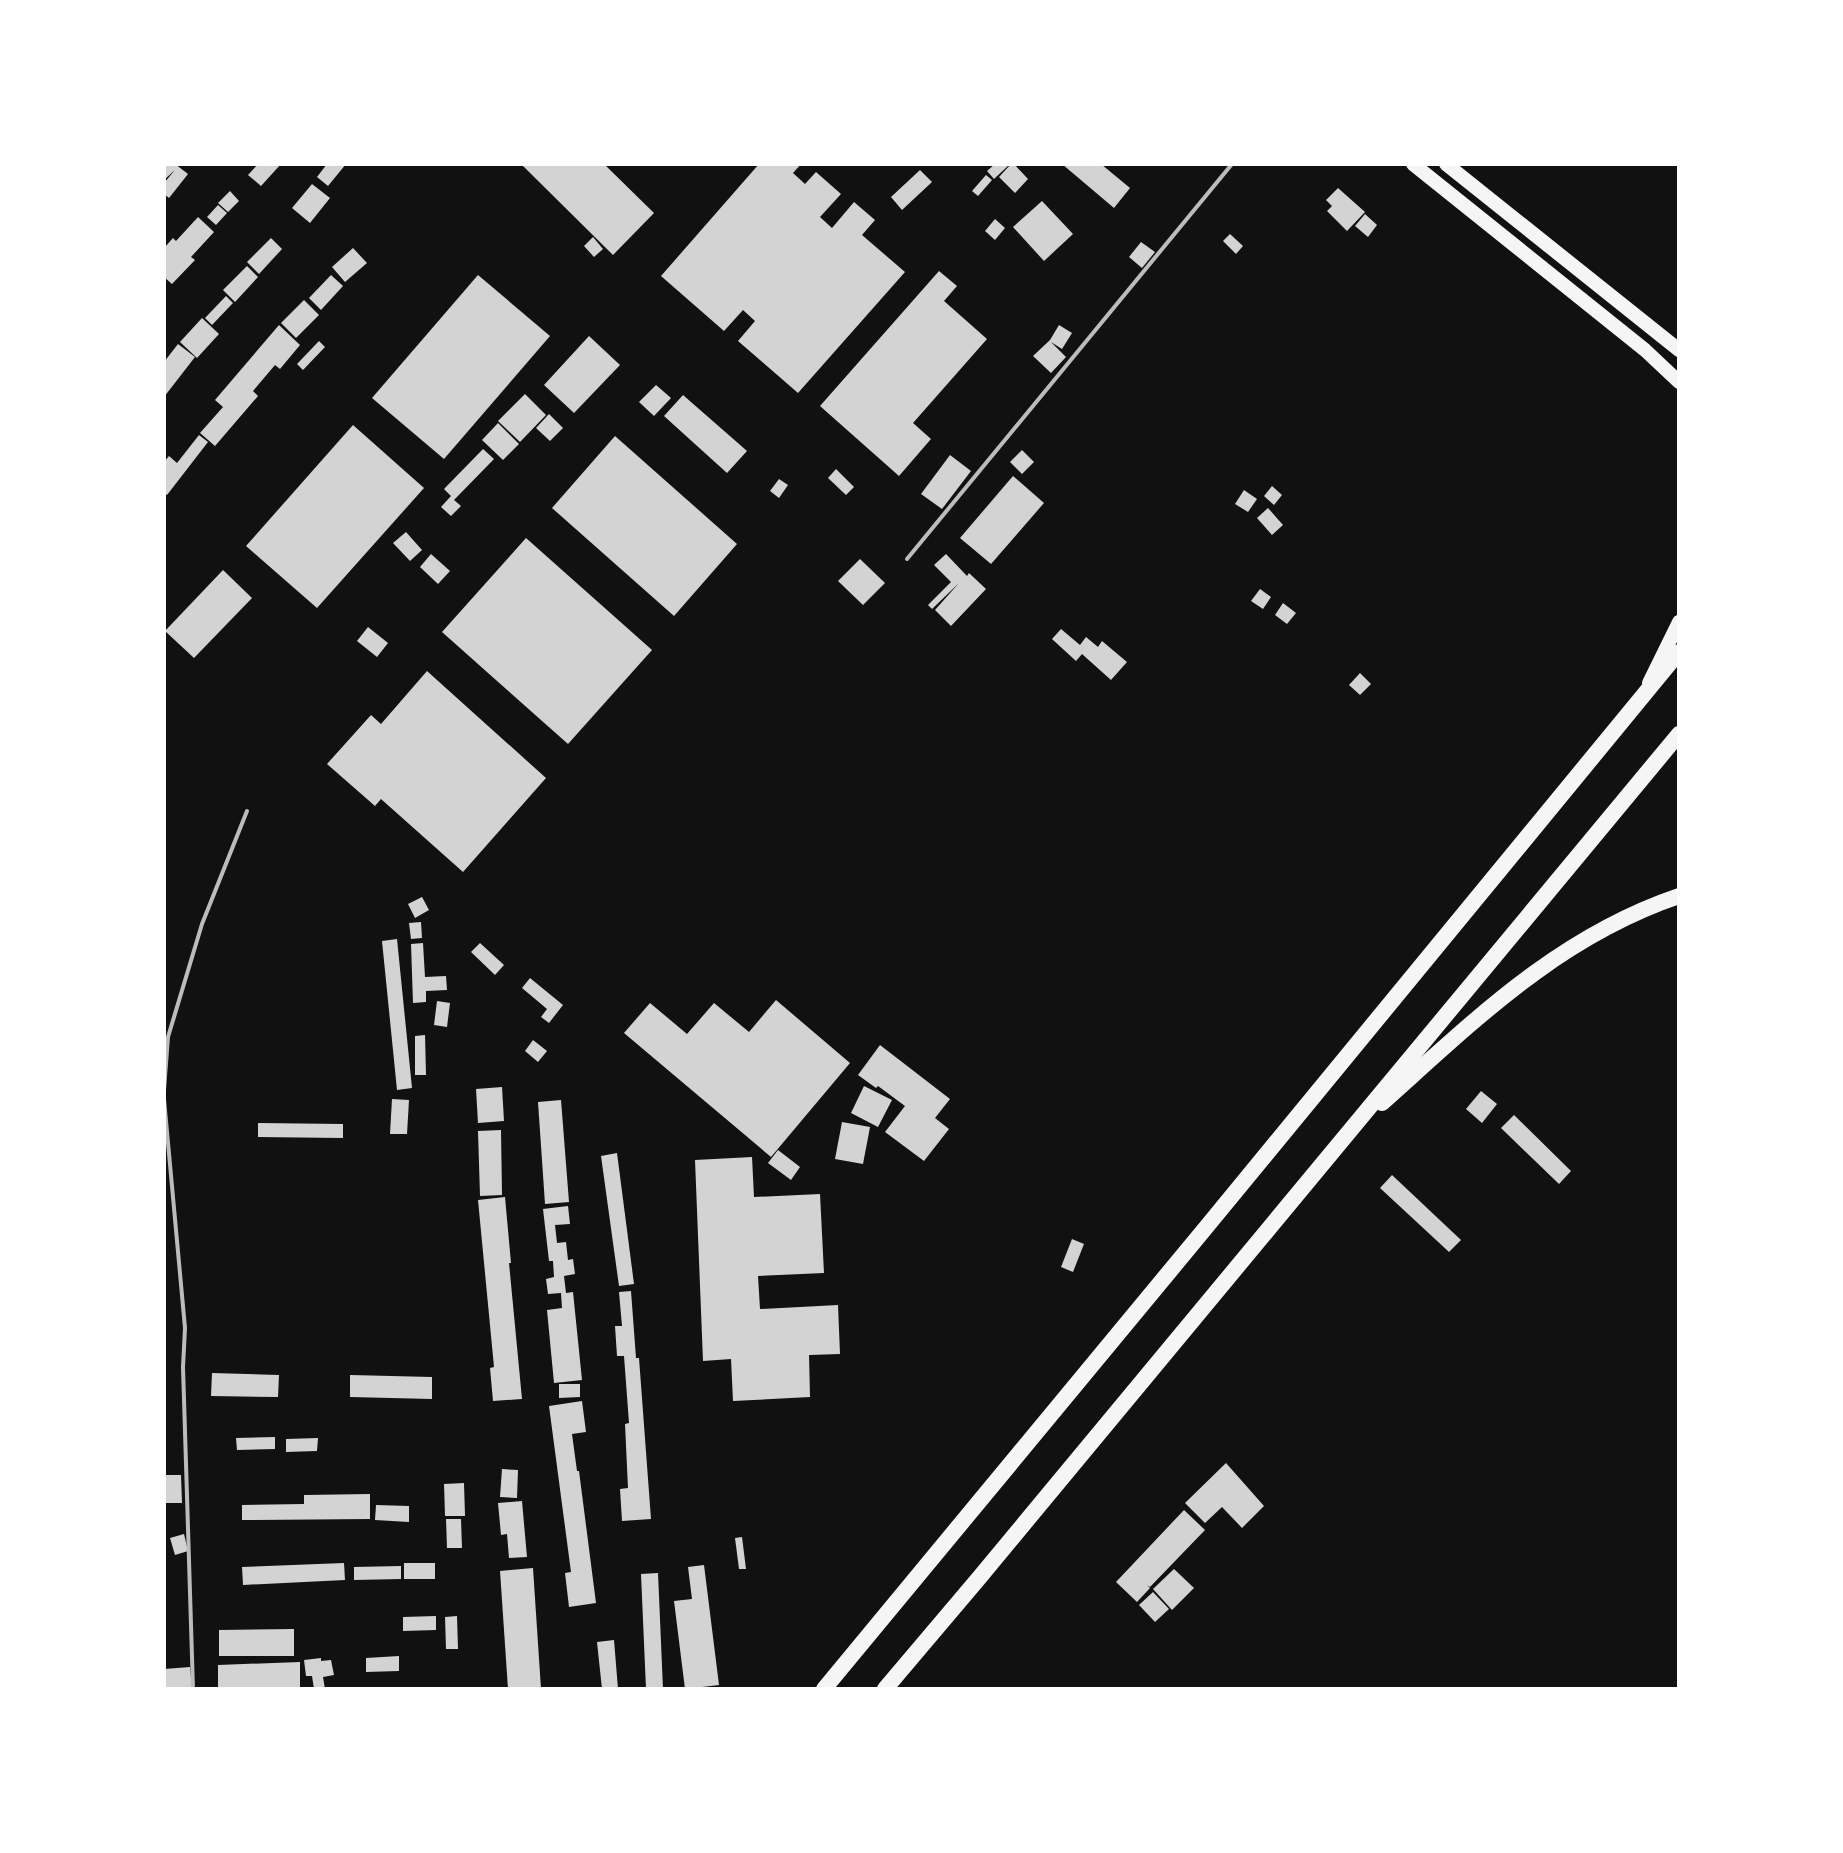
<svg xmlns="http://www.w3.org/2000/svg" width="1843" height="1853" viewBox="0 0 1843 1853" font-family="'Alegreya Sans',sans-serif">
	<rect width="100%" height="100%" fill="#111"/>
	<!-- building -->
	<g fill="#d3d3d3">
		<polygon points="167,164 175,164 188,174 169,198 164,194 164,183 175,170 164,180 164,167"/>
		<polygon points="258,164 281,164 261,186 248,175"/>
		<polygon points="327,164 346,164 328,186 317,177"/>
		<polygon points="521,164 604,164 654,213 613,255"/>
		<polygon points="759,164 801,164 793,173 805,184 816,172 841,194 820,217 832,228 854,202 875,220 862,235 905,272 798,393 738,341 755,321 743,310 724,331 661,276"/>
		<polygon points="995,164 1010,164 994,179 987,171"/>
		<polygon points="1011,164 1014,164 1028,179 1015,193 999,177"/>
		<polygon points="1062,164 1101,164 1130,188 1114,208"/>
		<polygon points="920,170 932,182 902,210 891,197"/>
		<polygon points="986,175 992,180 978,196 972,191"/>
		<polygon points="312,184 330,198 310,223 292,208"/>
		<polygon points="1338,188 1365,212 1347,231 1327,211 1332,206 1326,200"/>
		<polygon points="230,191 239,201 228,212 218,203"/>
		<polygon points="1042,201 1073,234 1044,261 1013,227"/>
		<polygon points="218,205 227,213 216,225 207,217"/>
		<polygon points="1365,214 1377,225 1368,237 1355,226"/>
		<polygon points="198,217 214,232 191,257 195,260 172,284 164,277 164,248 173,238 176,241"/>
		<polygon points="995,219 1005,228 995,240 985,231"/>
		<polygon points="1230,234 1243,246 1236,254 1223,241"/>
		<polygon points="593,237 603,249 594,257 584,246"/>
		<polygon points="271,238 282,249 259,274 247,262"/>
		<polygon points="1141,242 1155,252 1142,268 1129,257"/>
		<polygon points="353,248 367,263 345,282 332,267"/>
		<polygon points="247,266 258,277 235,302 223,290"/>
		<polygon points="939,271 957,286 944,301 987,339 913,423 931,439 899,476 820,406"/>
		<polygon points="331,275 343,286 321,310 309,298"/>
		<polygon points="478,275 550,336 444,459 372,398"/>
		<polygon points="226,296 233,303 212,325 205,318"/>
		<polygon points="304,300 319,315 296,338 281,323"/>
		<polygon points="202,318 219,334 197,358 180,342"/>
		<polygon points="279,325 300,345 280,369 275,365 253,391 258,396 215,446 200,433 223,407 215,400"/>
		<polygon points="1059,325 1072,333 1062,349 1051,342 1066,357 1051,373 1033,356 1050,340"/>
		<polygon points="589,336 620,365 574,413 544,385"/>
		<polygon points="319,341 325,347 303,370 297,364"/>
		<polygon points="178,344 195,357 164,397 164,362"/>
		<polygon points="656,385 671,398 654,416 639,402"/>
		<polygon points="525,394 546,415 520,442 498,421"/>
		<polygon points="683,395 747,451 727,473 664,416"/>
		<polygon points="549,414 563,428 550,441 536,428"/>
		<polygon points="498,423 519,444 503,460 482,440"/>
		<polygon points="353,425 424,488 317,608 246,546"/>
		<polygon points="199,435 208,442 167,495 164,493 164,462 169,456 177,463"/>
		<polygon points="615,436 737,544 674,616 552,508"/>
		<polygon points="483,449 494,459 454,500 461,506 451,516 441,507 451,496 444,489"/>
		<polygon points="1022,450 1034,462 1022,474 1010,462"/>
		<polygon points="950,455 971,471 942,509 921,494"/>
		<polygon points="836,469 854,487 846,495 828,478"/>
		<polygon points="1013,476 1044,503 991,564 960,538"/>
		<polygon points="779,479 788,485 779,498 770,491"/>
		<polygon points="1272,486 1282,495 1274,505 1264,496"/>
		<polygon points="1244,490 1257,499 1248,512 1235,504"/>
		<polygon points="1268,508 1283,525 1272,535 1257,518"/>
		<polygon points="406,532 422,550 410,561 393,543"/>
		<polygon points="526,538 652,650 568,744 442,632"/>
		<polygon points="431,554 450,571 438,584 420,567"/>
		<polygon points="946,554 967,576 969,573 986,589 951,626 935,610 959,583 932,609 928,605 951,582 934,565"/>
		<polygon points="860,559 885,583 863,605 838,581"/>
		<polygon points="223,570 252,598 194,658 165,631"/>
		<polygon points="1260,589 1271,597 1263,609 1251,601"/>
		<polygon points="1283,603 1296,613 1287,624 1275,615"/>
		<polygon points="368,627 388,643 377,657 357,641"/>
		<polygon points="1061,629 1080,645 1086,637 1098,647 1102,641 1127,662 1111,680 1082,654 1076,661 1052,639"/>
		<polygon points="427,671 546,778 463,872 381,799 375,806 327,764 371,715 381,724"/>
		<polygon points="1360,673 1371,684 1360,695 1349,685"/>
		<polygon points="422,897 429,910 415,918 408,904"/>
		<polygon points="421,922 422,938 411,939 409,923"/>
		<polygon points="397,939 412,1088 397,1090 382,941"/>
		<polygon points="423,943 425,977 446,976 447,990 426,991 426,1002 413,1003 411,944"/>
		<polygon points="480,943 504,965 495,975 471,952"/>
		<polygon points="530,978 563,1005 549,1023 541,1017 547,1009 522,988"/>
		<polygon points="776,1000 850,1063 771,1157 624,1033 650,1003 687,1034 714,1003 749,1032"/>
		<polygon points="437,1001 450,1003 447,1027 434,1025"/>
		<polygon points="425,1035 426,1075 415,1075 415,1036"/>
		<polygon points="533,1040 547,1051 538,1062 525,1051"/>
		<polygon points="880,1045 950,1099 935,1118 949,1129 924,1161 885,1132 905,1106 878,1086 876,1088 858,1075"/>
		<polygon points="864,1086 892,1100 878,1127 851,1113"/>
		<polygon points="502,1087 504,1121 478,1123 476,1089"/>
		<polygon points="1481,1091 1497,1104 1482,1123 1466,1109"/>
		<polygon points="392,1099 409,1100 407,1134 390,1134"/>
		<polygon points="561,1100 569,1202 545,1204 538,1102"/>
		<polygon points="1514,1115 1571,1171 1559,1184 1501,1128"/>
		<polygon points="842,1122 870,1127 863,1164 835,1159"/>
		<polygon points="258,1123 343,1124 343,1138 258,1137"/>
		<polygon points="501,1130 502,1195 480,1196 478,1131"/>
		<polygon points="778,1150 800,1167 791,1180 768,1163"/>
		<polygon points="617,1153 634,1284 619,1286 601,1156"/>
		<polygon points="752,1157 754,1197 820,1194 824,1273 758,1276 760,1309 838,1305 840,1354 809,1355 810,1397 733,1401 731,1359 703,1361 695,1160"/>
		<polygon points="1392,1175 1461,1240 1449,1252 1380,1188"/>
		<polygon points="505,1197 511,1263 509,1263 522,1399 493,1401 490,1368 494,1367 478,1200"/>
		<polygon points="568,1206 570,1224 555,1225 557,1243 566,1242 568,1260 573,1259 575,1274 564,1276 566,1293 573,1292 582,1380 554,1383 547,1310 562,1308 561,1293 548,1294 546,1279 554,1277 553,1261 549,1261 543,1209"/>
		<polygon points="1072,1239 1084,1244 1073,1272 1061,1267"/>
		<polygon points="631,1291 636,1358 639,1358 651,1519 622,1521 620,1489 628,1488 625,1424 629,1423 624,1356 617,1356 615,1326 622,1326 619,1292"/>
		<polygon points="212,1373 279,1375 278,1397 211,1396"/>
		<polygon points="350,1375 432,1377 432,1399 350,1397"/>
		<polygon points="559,1384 580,1384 580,1397 559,1398"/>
		<polygon points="582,1401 586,1432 572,1434 577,1471 579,1471 596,1603 569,1607 565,1573 571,1572 549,1406"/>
		<polygon points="275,1437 275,1449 237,1450 236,1438"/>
		<polygon points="318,1438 317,1451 286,1452 286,1439"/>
		<polygon points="1226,1463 1264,1506 1242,1528 1222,1507 1205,1523 1185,1503"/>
		<polygon points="502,1469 518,1470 517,1498 500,1497"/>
		<polygon points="164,1475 181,1475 182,1503 164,1503"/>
		<polygon points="464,1483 465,1516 445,1516 444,1484"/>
		<polygon points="370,1494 370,1519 242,1520 242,1505 304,1504 304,1495"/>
		<polygon points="522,1501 527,1557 509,1558 507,1534 501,1535 498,1503"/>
		<polygon points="376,1505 409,1506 409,1522 375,1520"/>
		<polygon points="1184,1510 1205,1530 1150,1587 1147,1585 1150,1588 1137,1602 1116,1582"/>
		<polygon points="446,1519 461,1519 462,1548 447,1548"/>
		<polygon points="184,1534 188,1551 175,1555 170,1538"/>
		<polygon points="742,1537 746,1569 739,1569 735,1538"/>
		<polygon points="344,1563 345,1580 243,1585 242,1567"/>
		<rect x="404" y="1563" width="31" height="16"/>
		<polygon points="704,1565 719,1685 685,1689 674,1601 692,1599 688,1567"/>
		<polygon points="401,1566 401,1579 354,1580 354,1567"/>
		<polygon points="533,1568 541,1689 508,1689 500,1571"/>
		<polygon points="1174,1569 1194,1588 1172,1610 1153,1589"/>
		<polygon points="658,1573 663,1689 646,1689 641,1574"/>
		<polygon points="1153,1592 1169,1609 1155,1622 1139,1605"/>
		<polygon points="436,1616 436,1630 403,1631 403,1617"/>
		<polygon points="457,1616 458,1649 446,1649 445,1617"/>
		<polygon points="294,1629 294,1656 219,1656 219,1630"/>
		<polygon points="614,1640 618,1689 602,1689 597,1642"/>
		<polygon points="399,1656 399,1671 366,1672 366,1658"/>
		<polygon points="321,1658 321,1661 331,1660 334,1675 323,1677 325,1689 314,1689 312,1676 306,1676 304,1660"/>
		<polygon points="300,1662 300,1689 218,1689 218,1665"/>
		<polygon points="190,1667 192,1689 164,1689 164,1669"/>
	</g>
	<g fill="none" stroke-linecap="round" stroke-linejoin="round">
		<!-- service -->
		<g stroke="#bcbcbc" stroke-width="4">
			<polyline points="907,559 1232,164"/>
			<polyline points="164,1090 168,1037 202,924 247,811"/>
			<polyline points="164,1099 185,1328 183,1367 193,1689"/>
		</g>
		<!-- trunk -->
		<g stroke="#f5f5f5" stroke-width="14">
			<polyline points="1413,164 1645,350 1679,382"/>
			<polyline points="1446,164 1679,350"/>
			<polyline points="1649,683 1679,622"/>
		</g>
		<!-- motorway -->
		<g stroke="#f5f5f5" stroke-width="16">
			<path d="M1382,1103C1475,1020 1558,937 1679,896"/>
			<polyline points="824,1689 1208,1225 1679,652"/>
			<polyline points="885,1689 979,1578 1679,734"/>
		</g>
	</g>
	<!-- border -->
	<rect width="1843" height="1853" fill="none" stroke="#ffffff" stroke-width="332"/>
</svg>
